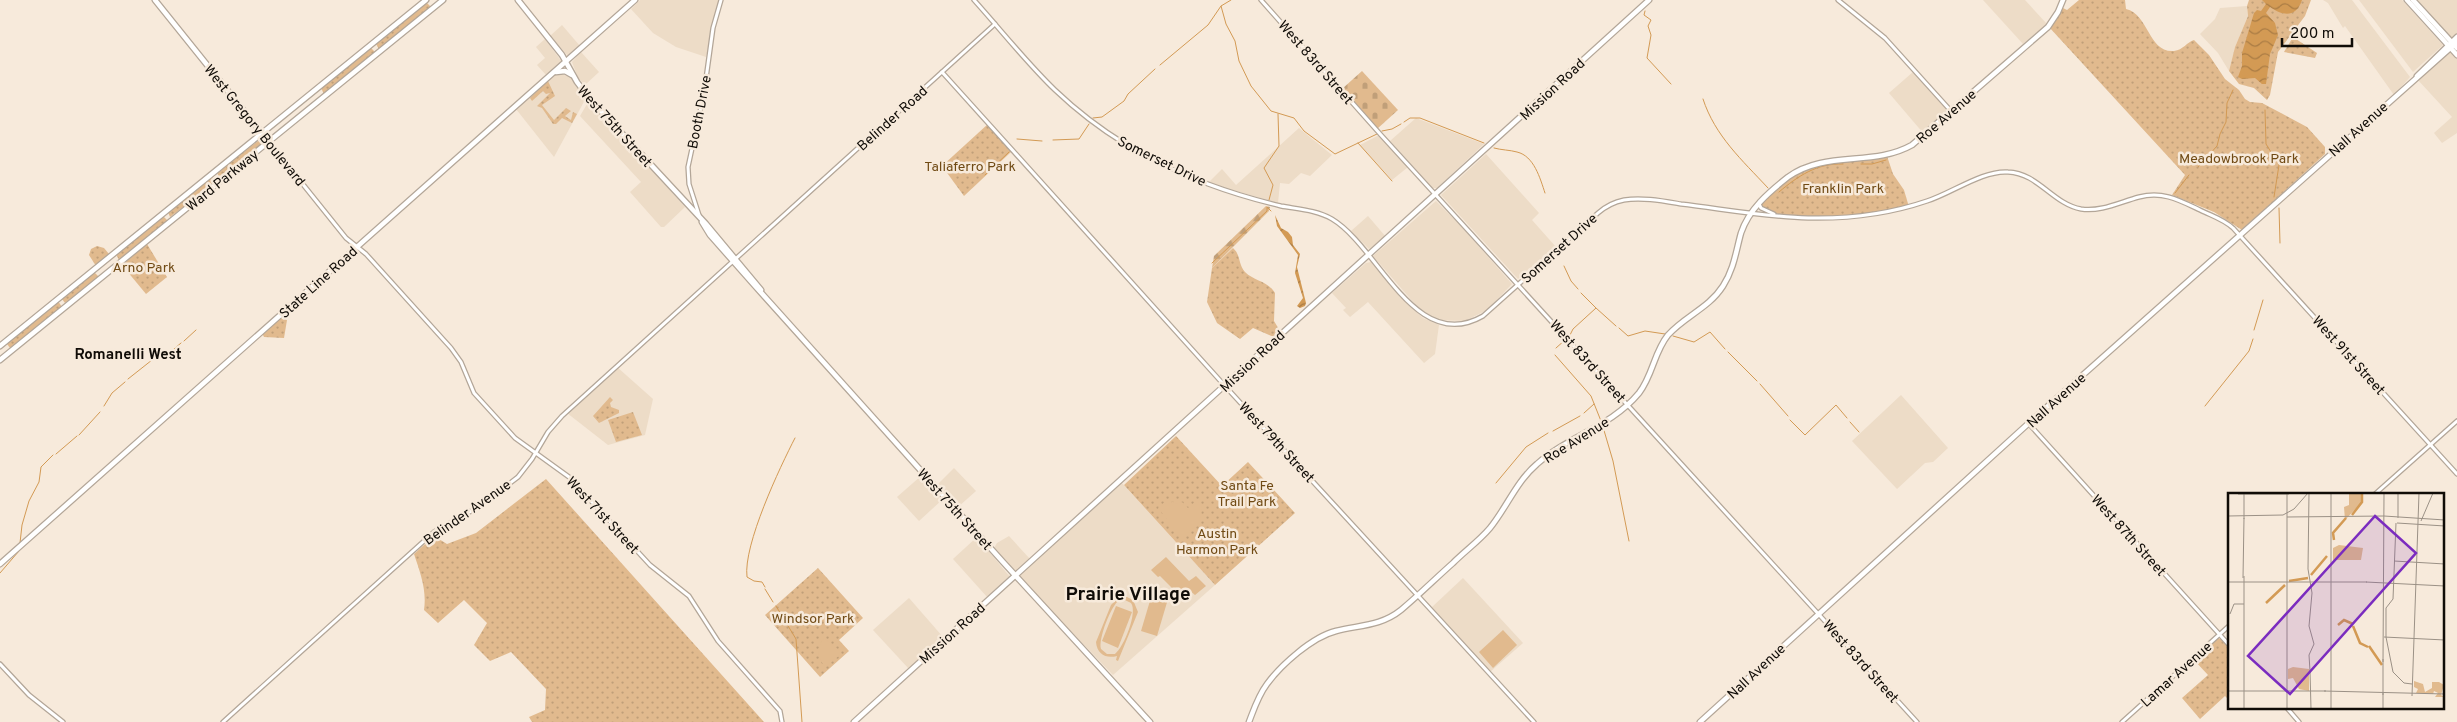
<svg xmlns="http://www.w3.org/2000/svg" width="2457" height="722" viewBox="0 0 2457 722" font-family="Overpass,sans-serif">
	<defs>
		<pattern id="grass-dots" width="8" height="8" patternUnits="userSpaceOnUse" patternTransform="scale(1.25)"><rect width="8" height="8" fill="#e1ba8e"/><path d="M2 2h.1M6 6h.1" fill="none" stroke="#c09f79" stroke-width="1.8" stroke-linecap="round"/></pattern>
		<pattern id="forest-firs" width="22" height="20" patternUnits="userSpaceOnUse" patternTransform="scale(1.25)"><rect width="22" height="20" fill="#e1ba8e"/><path d="M5 1l3.5 6h-7zM16 11l3.5 6h-7z" fill="#c09f79"/></pattern>
		<pattern id="cemetery-stones" width="16" height="16" patternUnits="userSpaceOnUse" patternTransform="scale(1.25)"><rect width="16" height="16" fill="#e1ba8e"/><path d="M2 7V4a2 2 0 0 1 4 0v3zM10 15v-3a2 2 0 0 1 4 0v3z" fill="#c09f79"/></pattern>
		<pattern id="water-waves" width="16" height="10" patternUnits="userSpaceOnUse" patternTransform="scale(1.25)"><rect width="16" height="10" fill="#d39a54"/><path d="M0 5q4-4 8 0t8 0" fill="none" stroke="#aa7c44"/></pattern>
	</defs>
	<rect width="100%" height="100%" fill="#f7eadb"/>
	<!-- built -->
	<g fill="#eddcc7">
		<polygon points="640,0 719,0 706,57 676,47 653,33 631,9"/>
		<polygon points="1983,0 2025,0 2047,24 2023,44"/>
		<polygon points="2323,0 2352,0 2410,77 2394,95 2345,26 2343,28 2328,3"/>
		<polygon points="2359,0 2402,0 2443,45 2413,72"/>
		<polygon points="2415,0 2457,0 2457,36 2451,39"/>
		<polygon points="2247,6 2248,16 2235,47 2229,71 2218,53 2200,34 2215,19 2220,8"/>
		<polygon points="562,25 580,46 568,56 550,36"/>
		<polygon points="545,39 562,62 547,76 537,65 545,58 536,47"/>
		<polygon points="581,52 599,72 585,85 578,78 572,62"/>
		<polygon points="2450,52 2457,57 2457,133 2442,143 2434,133 2452,117 2418,80"/>
		<polygon points="1913,72 1949,111 1924,134 1889,93"/>
		<polygon points="557,73 571,77 586,98 554,157 516,109"/>
		<polygon points="591,103 685,207 664,227 661,227 630,192 641,182 580,116 587,104"/>
		<polygon points="1416,118 1484,144 1437,188 1432,188 1390,141"/>
		<polygon points="1299,128 1332,155 1310,176 1301,173 1289,184 1280,183 1278,203 1208,183 1222,169 1236,185"/>
		<polygon points="1379,135 1408,167 1392,180 1360,145"/>
		<polygon points="1486,154 1539,213 1532,220 1556,247 1518,279 1441,195"/>
		<polygon points="1436,201 1460,225 1512,284 1487,310 1465,321 1437,320 1421,311 1373,256"/>
		<polygon points="1368,216 1386,237 1369,249 1351,231"/>
		<polygon points="1371,262 1414,310 1423,318 1439,325 1435,354 1424,363 1368,302 1350,317 1343,310 1346,308 1332,293 1366,263"/>
		<polygon points="617,367 653,399 645,435 608,445 567,413"/>
		<polygon points="1901,395 1948,448 1933,462 1925,463 1897,489 1852,441"/>
		<polygon points="954,468 976,491 958,507 937,485"/>
		<polygon points="921,476 943,499 919,521 897,497"/>
		<polygon points="1122,483 1215,585 1113,675 1018,576"/>
		<polygon points="1009,536 1030,559 1017,571 1013,569 994,548 997,543"/>
		<polygon points="977,537 1010,577 988,598 953,559"/>
		<polygon points="1463,578 1523,643 1490,672 1431,608"/>
		<polygon points="909,598 943,637 909,669 873,630"/>
	</g>
	<!-- grass -->
	<g fill="url(#grass-dots)">
		<path d="M2079,0H2125L2126,9C2149,14 2148,53 2174,51C2183,50 2187,42 2194,40L2209,55L2225,79L2239,90L2245,99L2250,102L2262,103L2307,127L2325,147V154L2242,230L2214,212L2172,195L2185,175L2049,27L2061,7L2067,10Z"/>
		<polygon points="2249,0 2311,0 2305,16 2278,52 2270,95 2267,100 2254,88 2239,84 2229,71 2235,47 2248,16 2247,6"/>
		<polygon points="426,2 431,7 379,49 376,44"/>
		<polygon points="2293,37 2317,53 2315,58 2284,52"/>
		<polygon points="371,48 376,53 324,94 321,88"/>
		<polygon points="548,81 555,96 542,105 554,120 566,108 571,111 565,116 571,120 573,112 577,114 572,123 562,118 556,124 553,124 542,108 537,106 550,93 546,94 543,91 532,101 530,98"/>
		<polygon points="988,124 1012,151 964,196 942,166"/>
		<polygon points="262,138 265,142 219,178 217,172"/>
		<path d="M1887,156L1893,174L1904,190L1909,207C1874,212 1789,230 1761,205L1780,183L1808,166Z"/>
		<polygon points="212,177 217,182 170,217 168,212"/>
		<polygon points="163,216 168,221 119,260 116,254"/>
		<polygon points="147,244 167,277 146,294 122,265"/>
		<polygon points="97,246 104,248 109,254 96,266 89,255 91,249"/>
		<path d="M1233,248C1241,255 1238,264 1245,272C1254,281 1268,281 1275,293L1274,321L1280,331L1274,337L1253,328L1240,339L1217,323L1207,302L1212,268Z"/>
		<polygon points="94,272 99,277 65,303 62,299"/>
		<polygon points="58,301 62,307 10,348 7,344 8,342"/>
		<polygon points="282,316 287,320 284,338 264,337 262,333"/>
		<polygon points="610,397 613,400 610,403 611,407 619,410 619,413 599,423 593,416"/>
		<polygon points="633,412 642,435 616,442 608,420"/>
		<polygon points="1176,436 1222,486 1248,462 1295,513 1215,585 1124,485"/>
		<path d="M546,479L764,722H532L529,717L545,710L546,689L511,652L490,661L474,645L487,623L464,600L438,623L424,610C427,590 420,572 414,554L434,536L447,544L476,533Z"/>
		<polygon points="818,568 863,618 839,640 849,651 820,677 765,615"/>
		<polygon points="2217,638 2221,639 2229,648 2229,700 2225,696 2200,719 2182,698 2208,675 2194,660"/>
	</g>
	<!-- forest -->
	<polygon fill="url(#forest-firs)" points="1266,206 1270,207 1269,211 1212,268 1214,256"/>
	<!-- cemetery -->
	<polygon fill="url(#cemetery-stones)" points="1362,71 1398,110 1377,129 1342,89"/>
	<!-- pitch -->
	<g fill="#e1ba8e" fill-rule="evenodd">
		<polygon points="1166,501 1169,504 1173,501 1175,504 1182,502 1188,508 1195,502 1198,502 1202,507 1200,524 1181,537 1158,508"/>
		<polygon points="1166,557 1189,581 1196,576 1206,586 1195,595 1188,589 1180,596 1160,576 1158,577 1151,570"/>
		<polygon points="1152,594 1168,599 1157,636 1141,631"/>
		<path d="M1119,597H1127L1133,600L1138,612L1118,661L1116,660L1117,656C1106,659 1097,654 1096,642L1111,605ZM1119,600H1125L1131,603C1138,612 1124,647 1115,654H1107L1101,649C1098,639 1111,606 1119,600Z"/>
		<polygon points="1116,606 1132,612 1118,648 1102,641"/>
		<polygon points="1503,630 1517,645 1493,668 1479,652"/>
		<path d="M824,638L840,651V655L825,667C817,657 816,647 824,638Z"/>
	</g>
	<!-- water -->
	<g fill="url(#water-waves)">
		<path d="M2262,0H2302C2296,18 2283,16 2270,7L2266,13L2275,23L2278,35L2270,54L2266,84H2262L2255,78L2242,79L2238,77L2242,66V53L2254,13L2257,10L2261,11L2266,4Z"/>
		<polygon points="1275,215 1281,228 1288,232 1292,237 1293,245 1300,254 1297,267 1306,303 1305,306 1300,308 1297,306 1303,298 1295,273 1298,255 1277,226"/>
	</g>
	<g fill="none" stroke-linecap="round" stroke-linejoin="round">
		<!-- stream -->
		<g stroke="#d39a54" stroke-width="1">
			<polyline points="1231,0 1221,6 1226,24 1235,41 1239,61 1251,86 1271,111 1294,118 1304,131 1335,154 1377,134"/>
			<polyline points="1645,11 1644,15 1651,20 1648,26 1651,35 1647,58 1671,84"/>
			<polyline points="1160,65 1208,25 1221,6"/>
			<path d="M1703,99C1715,136 1742,160 1768,188"/>
			<polyline points="2265,110 2266,144 2279,165 2274,197"/>
			<polyline points="1093,118 1102,117 1124,101 1128,94 1155,69"/>
			<polyline points="1404,122 1410,118 1420,118 1484,143"/>
			<polyline points="1382,131 1392,129 1401,124"/>
			<polyline points="1017,139 1042,141"/>
			<polyline points="1053,140 1079,139 1089,124"/>
			<polyline points="1358,143 1392,181"/>
			<path d="M1494,148C1501,150 1510,150 1517,152C1534,156 1540,178 1545,193"/>
			<polyline points="1861,164 1872,164 1886,160"/>
			<polyline points="2198,167 2217,146 2220,134 2226,122 2227,103 2233,90"/>
			<polyline points="985,175 1009,152"/>
			<path d="M1779,192C1798,176 1817,163 1843,164"/>
			<polyline points="2175,193 2189,175"/>
			<polyline points="1269,200 1273,185 1264,168 1279,146 1278,114"/>
			<polyline points="2279,208 2280,243"/>
			<polyline points="1212,263 1267,211 1267,207 1271,211"/>
			<polyline points="1564,266 1571,281 1578,289"/>
			<polyline points="1596,308 1616,326"/>
			<polyline points="1619,328 1628,336 1645,331 1665,334"/>
			<polyline points="2254,330 2263,300"/>
			<polyline points="1673,336 1694,342 1710,332 1725,349"/>
			<polyline points="1569,337 1573,329 1596,308 1581,293"/>
			<polyline points="184,341 196,330"/>
			<polyline points="1556,348 1565,340"/>
			<polyline points="1728,352 1757,381"/>
			<polyline points="1555,355 1591,396 1601,421"/>
			<polyline points="156,358 167,355 181,343"/>
			<polyline points="128,379 152,360"/>
			<polyline points="1760,384 1788,416"/>
			<polyline points="104,406 112,393 125,382"/>
			<polyline points="2205,406 2249,351 2253,339"/>
			<polyline points="1584,413 1594,404"/>
			<polyline points="1790,420 1805,435 1836,405 1847,418"/>
			<polyline points="1850,422 1859,432"/>
			<polyline points="1603,427 1613,461 1629,541"/>
			<polyline points="1553,431 1580,416"/>
			<polyline points="79,435 100,412"/>
			<polyline points="56,454 77,436"/>
			<polyline points="1496,483 1526,447 1548,433"/>
			<polyline points="20,543 22,525 29,501 39,482 41,467 53,455"/>
			<polyline points="0,573 19,551"/>
			<path d="M765,587L762,582L754,581L747,577C743,545 780,467 795,438"/>
			<polyline points="765,589 773,602"/>
			<polyline points="776,606 796,639 802,722"/>
		</g>
		<!-- minor casing -->
		<g stroke="#b3a698" stroke-width="5.5">
			<g id="minor">
				<path d="M974,0C1001,30 1026,62 1055,90C1099,132 1151,163 1208,184C1232,193 1256,200 1281,206C1297,209 1317,210 1332,219C1379,247 1415,355 1483,316L1598,213C1606,206 1614,202 1624,200C1642,197 1663,201 1681,204C1723,209 1766,217 1808,218C1849,219 1889,214 1927,201C1952,193 1983,170 2008,172C2038,173 2053,204 2081,209C2101,212 2120,202 2139,197C2163,191 2179,200 2200,210C2212,216 2223,219 2233,228L2457,474"/>
				<polyline points="1261,0 1381,135 1917,722"/>
				<polyline points="1838,0 1885,38 1951,111"/>
				<polyline points="942,72 1225,386 1534,722"/>
				<polyline points="269,142 346,238 366,254 451,348 461,362 474,393 515,438 569,477 650,565 689,596 718,641 780,711 782,722"/>
				<polyline points="1759,204 1761,208 1774,214"/>
				<polyline points="699,215 689,184 688,167 704,93 713,28 721,0"/>
				<polyline points="2029,424 2230,646"/>
				<polyline points="2375,494 2457,421"/>
				<polyline points="0,664 29,695 63,722"/>
				<polyline points="2287,708 2299,722"/>
				<polyline points="223,722 434,532 480,506 518,477 532,459 548,432 562,416 995,24"/>
				<polyline points="2122,722 2230,625"/>
			</g>
		</g>
		<!-- major casing -->
		<g stroke="#b3a698" stroke-width="7">
			<g id="major">
				<polyline points="155,0 269,142"/>
				<polyline points="518,0 562,55 577,82 589,98 706,224 761,290"/>
				<polyline points="2407,0 2457,55"/>
				<polyline points="2413,0 2457,48"/>
				<polyline points="556,72 565,71 572,75"/>
				<polyline points="2417,76 2457,37"/>
				<polyline points="702,222 710,235 756,287 1003,562 1150,722"/>
				<polyline points="0,346 426,0"/>
				<polyline points="0,360 443,0"/>
				<polyline points="0,564 635,0"/>
				<polyline points="854,722 1649,0"/>
				<path d="M1249,722C1254,709 1258,696 1267,684C1281,665 1312,637 1336,631C1360,625 1381,626 1401,610C1419,595 1436,578 1453,563C1465,551 1479,541 1490,528C1507,507 1516,482 1537,464C1568,436 1611,427 1639,393C1653,375 1654,352 1668,335C1685,316 1709,308 1723,286C1734,269 1736,251 1741,233C1749,209 1769,192 1788,177C1826,150 1873,167 1912,145L2048,27L2058,12L2063,0"/>
				<polyline points="1700,722 2030,422 2457,42"/>
			</g>
		</g>
		<!-- minor -->
		<use href="#minor" stroke="#fff" stroke-width="3"/>
		<!-- major -->
		<use href="#major" stroke="#fff" stroke-width="4.5"/>
	</g>
	<g text-anchor="middle" stroke-width="5" stroke-linejoin="round" paint-order="stroke">
		<!-- street labels -->
		<g font-size="14" fill="#100c07" stroke="#f7eadb">
			<text transform="translate(1316 62) rotate(49)" y="5">West 83rd Street</text>
			<text transform="translate(1552 89) rotate(-43)" y="5">Mission Road</text>
			<text transform="translate(699 112) rotate(-79)" y="5">Booth Drive</text>
			<text transform="translate(1946 116) rotate(-41)" y="5">Roe Avenue</text>
			<text transform="translate(892 118) rotate(-42)" y="5">Belinder Road</text>
			<text transform="translate(255 125) rotate(51)" y="5">West Gregory Boulevard</text>
			<text transform="translate(615 126) rotate(48)" y="5">West 75th Street</text>
			<text transform="translate(2358 129) rotate(-42)" y="5">Nall Avenue</text>
			<text transform="translate(1162 161) rotate(26)" y="5">Somerset Drive</text>
			<text transform="translate(222 180) rotate(-39)" y="5">Ward Parkway</text>
			<text transform="translate(1559 248) rotate(-42)" y="5">Somerset Drive</text>
			<text transform="translate(318 282) rotate(-42)" y="5">State Line Road</text>
			<text transform="translate(2349 355) rotate(48)" y="5">West 91st Street</text>
			<text transform="translate(1252 361) rotate(-43)" y="5">Mission Road</text>
			<text transform="translate(1588 361) rotate(48)" y="5">West 83rd Street</text>
			<text transform="translate(2056 400) rotate(-42)" y="5">Nall Avenue</text>
			<text transform="translate(1576 440) rotate(-32)" y="5">Roe Avenue</text>
			<text transform="translate(1277 442) rotate(47)" y="5">West 79th Street</text>
			<text transform="translate(955 509) rotate(48)" y="5">West 75th Street</text>
			<text transform="translate(467 512) rotate(-35)" y="5">Belinder Avenue</text>
			<text transform="translate(603 515) rotate(47)" y="5">West 71st Street</text>
			<text transform="translate(2129 535) rotate(48)" y="5">West 87th Street</text>
			<text transform="translate(952 633) rotate(-42)" y="5">Mission Road</text>
			<text transform="translate(1861 661) rotate(48)" y="5">West 83rd Street</text>
			<text transform="translate(1756 671) rotate(-43)" y="5">Nall Avenue</text>
			<text transform="translate(2176 674) rotate(-42)" y="5">Lamar Avenue</text>
		</g>
		<!-- park labels -->
		<g font-size="14" fill="#704a14" stroke="#f7eadb">
			<text x="2239" y="163">Meadowbrook Park</text>
			<text x="970" y="171">Taliaferro Park</text>
			<text x="1843" y="193">Franklin Park</text>
			<text x="144" y="272">Arno Park</text>
			<text x="1247" y="490">Santa Fe<tspan x="1247" dy="16">Trail Park</tspan></text>
			<text x="1217" y="538">Austin<tspan x="1217" dy="16">Harmon Park</tspan></text>
			<text x="813" y="623">Windsor Park</text>
		</g>
		<!-- neighbourhood labels -->
		<g font-size="15" font-weight="bold" fill="#100c07" stroke="#f7eadb">
			<text x="128" y="359">Romanelli West</text>
		</g>
		<!-- district labels -->
		<g font-size="19" font-weight="bold" fill="#100c07" stroke="#f7eadb">
			<text x="1128" y="600">Prairie Village</text>
		</g>
	</g>
	<!-- overview -->
	<g transform="translate(2228 493)">
		<rect width="216" height="216" fill="#f7eadb"/>
		<path d="M134,0V9L117,27L116,14L121,12V1ZM111,52L135,55L133,67H105V55ZM65,174L81,176V198L71,196L65,185L60,186V176Z" fill="#e1ba8e"/>
		<path d="M186,188L195,191L197,199L204,195V189H211L216,192L213,202L216,204H207L210,200L206,198L205,201L188,200L190,196L186,194Z" fill="#e1ba8e"/>
		<path fill="none" stroke="#d39a54" stroke-width="2.5" d="M124,22L134,9V0M106,47L105,40L118,25M83,82L99,63M61,88L80,85M38,110L57,92M110,132L116,127L125,131M125,133L132,150L140,154M141,153L154,172"/>
		<path fill="none" stroke="#9b9186" stroke-width="1" d="M16,0V26M81,0L80,76L84,100L81,133L86,151L81,162L82,178M103,0V216M10,1H61M59,1V216M0,23L55,22L66,16L80,0M59,24L156,23L217,27M170,25V0M193,28L205,0M168,30L165,106L158,115V144L165,179L176,190L184,191M169,30L217,33M166,68L217,71M15,85L16,25M0,89H139M138,89L217,93M2,121L6,111H16M156,144L217,147M155,166V202M155,169L156,0M82,178L83,216M0,198H98M96,198L217,201M184,203L191,0M16,216V83M155,216V200"/>
		<path fill="#7b2cbf" fill-opacity="0.15" stroke="#7b2cbf" stroke-width="2.5" d="M147,23L188,60L62,201L20,163Z"/>
		<rect width="216" height="216" fill="none" stroke="#100c07" stroke-width="2.5"/>
	</g>
	<!-- scale -->
	<path d="M2282 38v8h70v-8" fill="none" stroke="#100c07" stroke-width="2.5"/>
	<text x="2290" y="38" font-size="15" fill="#100c07" stroke="#f7eadb" stroke-width="4" paint-order="stroke">200 m</text>
</svg>
